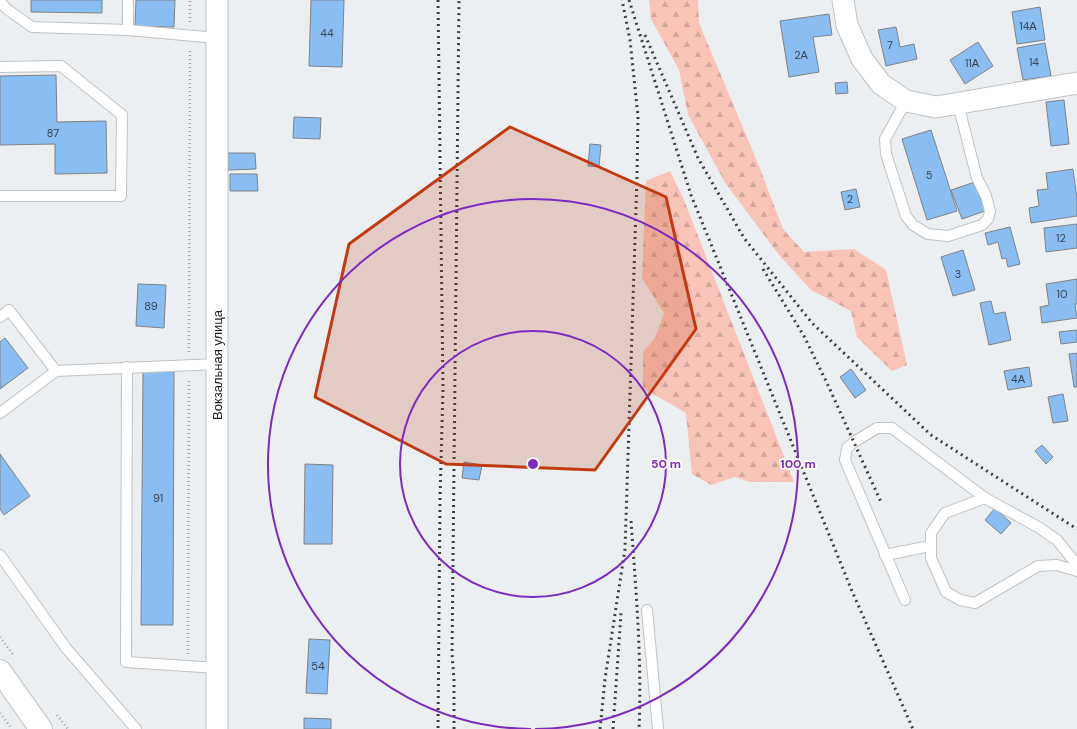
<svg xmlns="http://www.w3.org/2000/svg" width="1077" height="729" viewBox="0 0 1077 729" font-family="'DM Sans',sans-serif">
	<defs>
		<pattern id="forest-firs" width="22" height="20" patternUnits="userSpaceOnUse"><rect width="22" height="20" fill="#f8c4b7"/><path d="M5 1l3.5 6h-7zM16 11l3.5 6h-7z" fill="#d4a89d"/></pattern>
	</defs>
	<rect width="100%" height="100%" fill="#eceff2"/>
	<!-- forest -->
	<g fill="url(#forest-firs)">
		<polygon points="649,0 698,0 699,23 759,166 783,229 804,252 854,249 886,270 907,365 892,371 857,337 851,311 811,290 779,255 726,184 688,115 679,70 651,19"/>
		<polygon points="670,171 684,200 794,482 750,482 735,477 711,485 692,474 686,413 643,388 643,352 655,338 664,313 642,278 646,181"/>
	</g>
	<!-- building -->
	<g fill="#8abef3" stroke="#808285">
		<polygon points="31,0 102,0 102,13 31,12"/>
		<polygon points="136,0 175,0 174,27 135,26"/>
		<polygon points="311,0 344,0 342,67 309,66"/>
		<polygon points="1040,7 1045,40 1017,44 1012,12"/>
		<polygon points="829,14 832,35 813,37 819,72 789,77 780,21"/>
		<polygon points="896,27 900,47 914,44 917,59 886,66 878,30"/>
		<polygon points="978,42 993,66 965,84 950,60"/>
		<polygon points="1045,43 1051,76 1023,80 1017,48"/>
		<polygon points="56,75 57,122 106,121 107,173 55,174 55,144 0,145 0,76"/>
		<polygon points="847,82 848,93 836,94 835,83"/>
		<polygon points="1064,100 1069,144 1051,146 1046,102"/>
		<polygon points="294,117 321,118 320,139 293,138"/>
		<polygon points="931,130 957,211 927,220 902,139"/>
		<polygon points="590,144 601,145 599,167 588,166"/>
		<polygon points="228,153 255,153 256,169 228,170"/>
		<polygon points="1073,169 1077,199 1077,216 1031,223 1029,208 1039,206 1037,190 1048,189 1046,173"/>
		<polygon points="230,174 257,174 258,191 230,191"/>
		<polygon points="975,182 985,211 962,219 951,190"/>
		<polygon points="856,189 860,207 845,210 841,192"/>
		<polygon points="1077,224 1077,248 1046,252 1044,228"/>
		<polygon points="1010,227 1020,264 1008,267 1006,258 1002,259 998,242 988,245 985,233"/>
		<polygon points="963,250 975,290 953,296 941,257"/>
		<polygon points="1077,279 1077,304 1075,304 1077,318 1042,323 1040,307 1049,305 1046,284"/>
		<polygon points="138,284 166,285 164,328 136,326"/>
		<polygon points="991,301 994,314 1005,312 1011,340 989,345 980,303"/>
		<polygon points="1077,330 1077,342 1061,344 1059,332"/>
		<polygon points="5,338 28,368 0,389 0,342"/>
		<polygon points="1077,353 1077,387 1074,387 1069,354"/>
		<polygon points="1029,367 1032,386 1008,390 1004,371"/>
		<polygon points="851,369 866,390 855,398 840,377"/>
		<polygon points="143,370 174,370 173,625 141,625"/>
		<polygon points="1063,394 1068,421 1053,423 1048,397"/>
		<polygon points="1042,445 1053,457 1046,464 1035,451"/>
		<polygon points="0,454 30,496 4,515 0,509"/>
		<polygon points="464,462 482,465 479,480 462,478"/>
		<polygon points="305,464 333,465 332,544 304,544"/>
		<polygon points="995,508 1011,523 1001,534 985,520"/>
		<polygon points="309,639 330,640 327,694 306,693"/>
		<polygon points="304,718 331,719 331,729 304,729"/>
	</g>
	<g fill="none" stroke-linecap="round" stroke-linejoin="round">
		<!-- service casing -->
		<g stroke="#c0c3c5" stroke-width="12">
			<g id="service">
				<polyline points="0,2 7,9 32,27 128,30 128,0"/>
				<polyline points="128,30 217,38"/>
				<polyline points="0,67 61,66 122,115 121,196 0,196"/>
				<polyline points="906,101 885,139 886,154 906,216 913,225 928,234 948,236 982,225 988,219 990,211 986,196 977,178 958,104"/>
				<polyline points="0,317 9,310 56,371"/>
				<polyline points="127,367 126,662 217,668"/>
				<polyline points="0,413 56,371 217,364"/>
				<polyline points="0,555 66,648 136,729"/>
				<polyline points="885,555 930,546"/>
				<polyline points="1077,565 1057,540 1038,527 985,498 945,513 931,533 931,558 946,592 960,600 975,603 1038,566 1057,565 1077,571"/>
				<polyline points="905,600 845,460 847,448 854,442 877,428 892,428 985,498"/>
				<polyline points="647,610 658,729"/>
			</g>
		</g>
		<!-- minor casing -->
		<g stroke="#c0c3c5" stroke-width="23">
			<g id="minor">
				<polyline points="843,0 847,25 862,59 881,84 906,101 936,107 1077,83"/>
				<polyline points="217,729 217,0"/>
			</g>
		</g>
		<!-- secondary casing -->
		<g stroke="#c0c3c5" stroke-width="24">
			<polyline id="secondary" points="0,671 41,729"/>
		</g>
		<!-- path -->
		<g stroke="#a3a5a7" stroke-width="2.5" stroke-dasharray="1 3" stroke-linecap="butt">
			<polyline points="190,22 190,0"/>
			<polyline points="189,352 190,49"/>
			<polyline points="0,637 14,656"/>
			<polyline points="188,654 189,379"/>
			<polyline points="0,713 12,729"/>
			<polyline points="57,715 68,729"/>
		</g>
		<!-- service -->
		<use href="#service" stroke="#fff" stroke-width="10"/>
		<!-- minor -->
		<use href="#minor" stroke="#fff" stroke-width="21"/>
		<!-- secondary -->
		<use href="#secondary" stroke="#fff" stroke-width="22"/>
		<!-- rail -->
		<g stroke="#3d3e40" stroke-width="3" stroke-dasharray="2 4" stroke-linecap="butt">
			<polyline points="438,0 443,388 440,499 438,729"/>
			<polyline points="629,0 691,195 852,591 913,729"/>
			<polyline points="645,35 698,158 744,238 812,323 931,435 1077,529"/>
			<polyline points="763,269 804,336 827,383 881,502"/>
			<path d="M631,521C636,590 642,660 639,729"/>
			<polyline points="454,729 454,680 452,654 459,0"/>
			<polyline points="600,729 605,679 625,549 637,177 638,116 630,40 622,0"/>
			<polyline points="613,729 621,613"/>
		</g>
	</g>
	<!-- marked area -->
	<path fill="#c33a12" fill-opacity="0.2" stroke="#c33a12" stroke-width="3" stroke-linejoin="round" d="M510,127L666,197L696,329L595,470L446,464L315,397L349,244Z"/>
	<!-- distance rings -->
	<g fill="none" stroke="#7b2cbf" stroke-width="2">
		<circle cx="533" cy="464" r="133"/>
		<path d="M531 729A265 265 0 1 1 535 729"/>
	</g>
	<g text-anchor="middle" stroke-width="3.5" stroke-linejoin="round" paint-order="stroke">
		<!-- number labels -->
		<g font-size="11" fill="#374452">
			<text x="1028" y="30">14А</text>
			<text x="327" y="37">44</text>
			<text x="890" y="49">7</text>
			<text x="801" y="59">2А</text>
			<text x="1034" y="66">14</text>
			<text x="972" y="67">11А</text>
			<text x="53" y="137">87</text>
			<text x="929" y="179">5</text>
			<text x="850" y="203">2</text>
			<text x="1061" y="242">12</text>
			<text x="958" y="278">3</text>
			<text x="1062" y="298">10</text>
			<text x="151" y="310">89</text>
			<text x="1018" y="383">4А</text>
			<text x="158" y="502">91</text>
			<text x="318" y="670">54</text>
		</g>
		<!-- street labels -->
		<g font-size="13" fill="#1b1c1d" stroke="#fff">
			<text transform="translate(217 365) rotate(-90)" y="5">Вокзальная улица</text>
		</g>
	</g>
	<circle cx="533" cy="464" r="6" fill="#7b2cbf" stroke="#fff" stroke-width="2"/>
	<g font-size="12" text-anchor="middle" font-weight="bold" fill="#7b2cbf" stroke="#fff" stroke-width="3.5" stroke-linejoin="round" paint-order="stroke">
		<text x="666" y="468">50 m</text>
		<text x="798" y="468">100 m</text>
	</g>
</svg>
